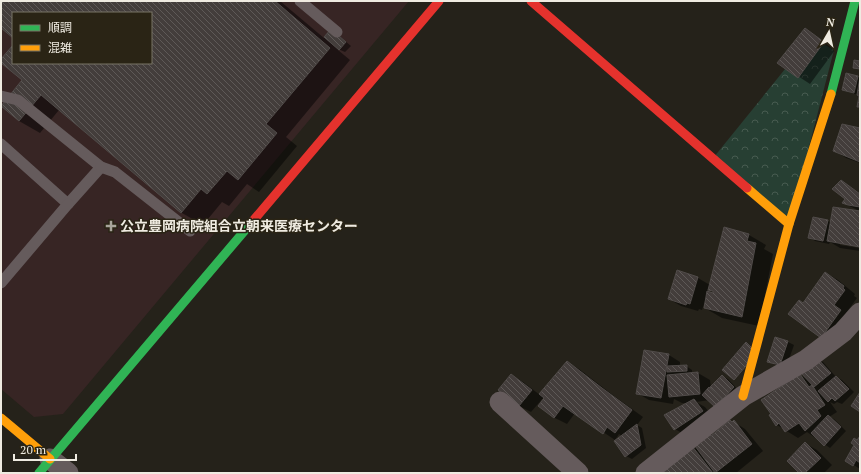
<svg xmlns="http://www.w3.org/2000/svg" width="861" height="474" viewBox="0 0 861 474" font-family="'PT Serif','Noto Sans JP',serif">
	<defs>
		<pattern id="forest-crowns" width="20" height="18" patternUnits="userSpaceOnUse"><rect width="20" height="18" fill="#273f33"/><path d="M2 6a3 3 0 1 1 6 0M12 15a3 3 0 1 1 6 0" fill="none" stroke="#475b50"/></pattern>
		<pattern id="building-back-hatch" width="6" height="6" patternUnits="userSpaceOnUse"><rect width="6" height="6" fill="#433d3b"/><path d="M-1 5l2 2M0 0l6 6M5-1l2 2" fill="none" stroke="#5e5957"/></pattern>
	</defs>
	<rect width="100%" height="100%" fill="#25221a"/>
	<!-- medical -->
	<path fill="#372524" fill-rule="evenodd" d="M1,1H409L63,414L34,417L1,389ZM13,13H151V63H13Z"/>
	<!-- forest -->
	<polygon fill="url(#forest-crowns)" points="811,37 834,50 789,224 714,157"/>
	<!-- shadow -->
	<g fill="#0007" fill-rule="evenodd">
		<polygon points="1,1 280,1 324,38 331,30 337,34 351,46 345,52 338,49 338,50 350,60 286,137 297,146 259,192 247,184 229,206 222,202 203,225 182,213 59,110 40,133 19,121 23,80 1,61 13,46 13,63 151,63 151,13 13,13 13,37 1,26"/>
		<polygon points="805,30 835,50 810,84 778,63"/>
		<polygon points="858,77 860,78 860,96 843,89"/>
		<polygon points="860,129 860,163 846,158 835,151"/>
		<polygon points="841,182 860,194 860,211 843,203 846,199"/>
		<polygon points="860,212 860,246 840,242 840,245 860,248 860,251 840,248 830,242 829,244 815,241 809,237 828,221 831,223"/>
		<path d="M749,235L766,245L764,249L773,254L759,326L722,318L705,308L706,301H705L702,310L699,309L698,311L681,306L669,299L698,278L710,285ZM708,289L714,292L713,294L707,292Z"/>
		<polygon points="826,273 838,280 855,294 854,296 857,298 846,313 852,318 833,344 803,304"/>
		<polygon points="788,342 794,345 786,368 774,364 768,361"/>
		<polygon points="669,355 680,362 680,367 686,366 692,370 692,374 698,373 710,380 711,388 722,376 728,379 739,391 721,409 710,400 696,402 705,407 714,418 687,436 675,429 689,403 682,403 674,399 673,404 649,400 637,393"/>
		<polygon points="817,359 823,362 836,377 842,380 854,392 842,404 837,402 834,404 830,402 837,412 829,417 834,419 846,431 830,448 807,432 798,438 777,425 800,375 808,380"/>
		<polygon points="567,362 579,369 614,396 643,417 637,425 642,428 646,448 632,459 626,456 622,436 619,434 615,440 575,413 567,424 555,418 539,405 545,398 544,397 531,412 519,406 512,375 523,382 540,395"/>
		<polygon points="734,422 745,429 763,451 736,473 654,473 693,447 701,451 711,437"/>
		<polygon points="860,438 860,469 846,460"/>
		<polygon points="806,444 817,450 832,465 824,473 800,473"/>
	</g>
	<!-- building -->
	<g fill="url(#building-back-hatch)" stroke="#504b49">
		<polygon points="1,1 275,1 330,48 266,124 277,133 238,180 227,171 207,194 201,189 181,213 41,95 19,121 1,106 22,80 1,63 1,59 13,45 13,63 151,63 151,13 13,13 13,38 1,28"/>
		<polygon points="805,28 824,42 798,78 777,63"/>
		<polygon points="331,29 346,42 339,50 324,37"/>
		<polygon points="854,60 860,61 860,69 853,68"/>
		<polygon points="846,73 858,76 854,93 842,90"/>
		<polygon points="860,77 860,107 857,107 859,96 857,95"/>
		<polygon points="842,124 860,128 860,162 833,151"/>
		<polygon points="841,180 860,194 860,207 848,205 842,203 845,199 832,189"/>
		<polygon points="833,207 860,211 860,247 827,241"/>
		<polygon points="813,217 828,220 823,241 808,238"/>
		<polygon points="724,227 749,234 747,241 756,243 742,317 704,308 707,291 713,293 713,291 708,290"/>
		<polygon points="677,270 698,277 690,304 687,303 686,305 668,299"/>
		<polygon points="825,272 844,286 843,288 845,290 834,305 841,310 821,338 788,314 799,300 803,303"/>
		<polygon points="775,337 788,341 780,365 767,362"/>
		<polygon points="746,342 752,348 746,366 734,380 722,370"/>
		<polygon points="644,350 669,354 661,398 636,394"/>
		<polygon points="817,358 831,373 814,387 801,373"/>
		<polygon points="567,361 602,388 632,410 615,433 607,427 603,434 563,406 554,418 538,406 544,398 539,394"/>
		<polygon points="687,365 687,371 667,372 667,366"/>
		<polygon points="698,372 700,394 669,397 667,375"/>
		<polygon points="511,374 532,390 519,406 498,390"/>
		<polygon points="800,374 809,387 812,385 825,405 817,410 821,416 805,431 799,423 785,432 779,423 776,426 769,415 771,414 761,400"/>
		<polygon points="722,375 734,387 723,399 710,387"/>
		<polygon points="836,376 849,389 835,401 832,398 828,402 818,391"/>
		<polygon points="709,387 722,399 715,407 702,395"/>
		<polygon points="860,392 860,412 851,406"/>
		<polygon points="694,399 703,411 674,430 664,415"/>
		<polygon points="828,415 841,427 824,446 811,433"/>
		<polygon points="730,420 732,422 734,420 752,444 715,473 695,446 709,434 711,436"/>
		<polygon points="637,424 641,445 625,457 614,441"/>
		<polygon points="860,436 860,463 856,460 853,466 845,461 854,445 851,443 854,438 857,440"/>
		<polygon points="805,442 821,458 805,473 799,473 787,461"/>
		<polygon points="692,446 713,473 700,473 699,471 696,473 652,473"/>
	</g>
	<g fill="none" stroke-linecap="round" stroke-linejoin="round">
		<!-- lane -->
		<g stroke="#655b5c" stroke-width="11">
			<polyline points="300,1 337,32"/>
			<polyline points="1,96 18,100 101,167 68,204 1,144"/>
			<polyline points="101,167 115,172 190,231"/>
			<polyline points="1,283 68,204"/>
		</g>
		<!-- street -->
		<g stroke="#655b5c" stroke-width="21">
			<polyline points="500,402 578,473"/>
			<polyline points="50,459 68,473"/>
			<polyline points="646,473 743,396 806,360 843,332 860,313"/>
		</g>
		<!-- fast -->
		<g stroke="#30b455" stroke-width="9">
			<polyline points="831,94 855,1"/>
			<polyline points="39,473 252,222"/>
		</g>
		<!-- slow -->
		<g stroke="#ff9f0a" stroke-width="9">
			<polyline points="747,188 789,224"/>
			<polyline points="743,396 789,224 831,94"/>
			<polyline points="1,418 50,459"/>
		</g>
		<!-- jam -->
		<g stroke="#e5322d" stroke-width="9">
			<polyline points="531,1 747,188"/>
			<polyline points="252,222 439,1"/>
		</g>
	</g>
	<!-- markers -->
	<path fill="#a8a59b" stroke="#2a2415" stroke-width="1.5" d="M109 220h4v4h4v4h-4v4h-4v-4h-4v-4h4z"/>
	<g text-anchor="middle" stroke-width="3" stroke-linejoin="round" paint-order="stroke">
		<!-- poi labels -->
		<g font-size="14" font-weight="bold" fill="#efebe1" stroke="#2a2415" text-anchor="start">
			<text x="120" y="231">公立豊岡病院組合立朝来医療センター</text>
		</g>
	</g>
	<!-- border -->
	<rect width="861" height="474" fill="none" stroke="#efebe1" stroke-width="4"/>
	<!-- legend -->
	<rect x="12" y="12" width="140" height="52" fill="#2a2415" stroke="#797467"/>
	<rect x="20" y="25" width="20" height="6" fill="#30b455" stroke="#797467"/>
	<text x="48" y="32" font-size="12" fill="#efebe1">順調</text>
	<rect x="20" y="45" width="20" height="6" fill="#ff9f0a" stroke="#797467"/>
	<text x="48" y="52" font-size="12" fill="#efebe1">混雑</text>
	<!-- north arrow -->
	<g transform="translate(829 32) rotate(9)" stroke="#2a2415" stroke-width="3" paint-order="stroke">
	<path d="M0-3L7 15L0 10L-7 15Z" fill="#efebe1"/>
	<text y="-6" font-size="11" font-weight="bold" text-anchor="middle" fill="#efebe1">N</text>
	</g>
	<!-- scale -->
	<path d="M14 454v6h62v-6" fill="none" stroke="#efebe1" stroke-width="2"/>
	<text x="20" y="454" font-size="12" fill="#efebe1" stroke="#2a2415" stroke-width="3" paint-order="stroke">20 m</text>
</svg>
